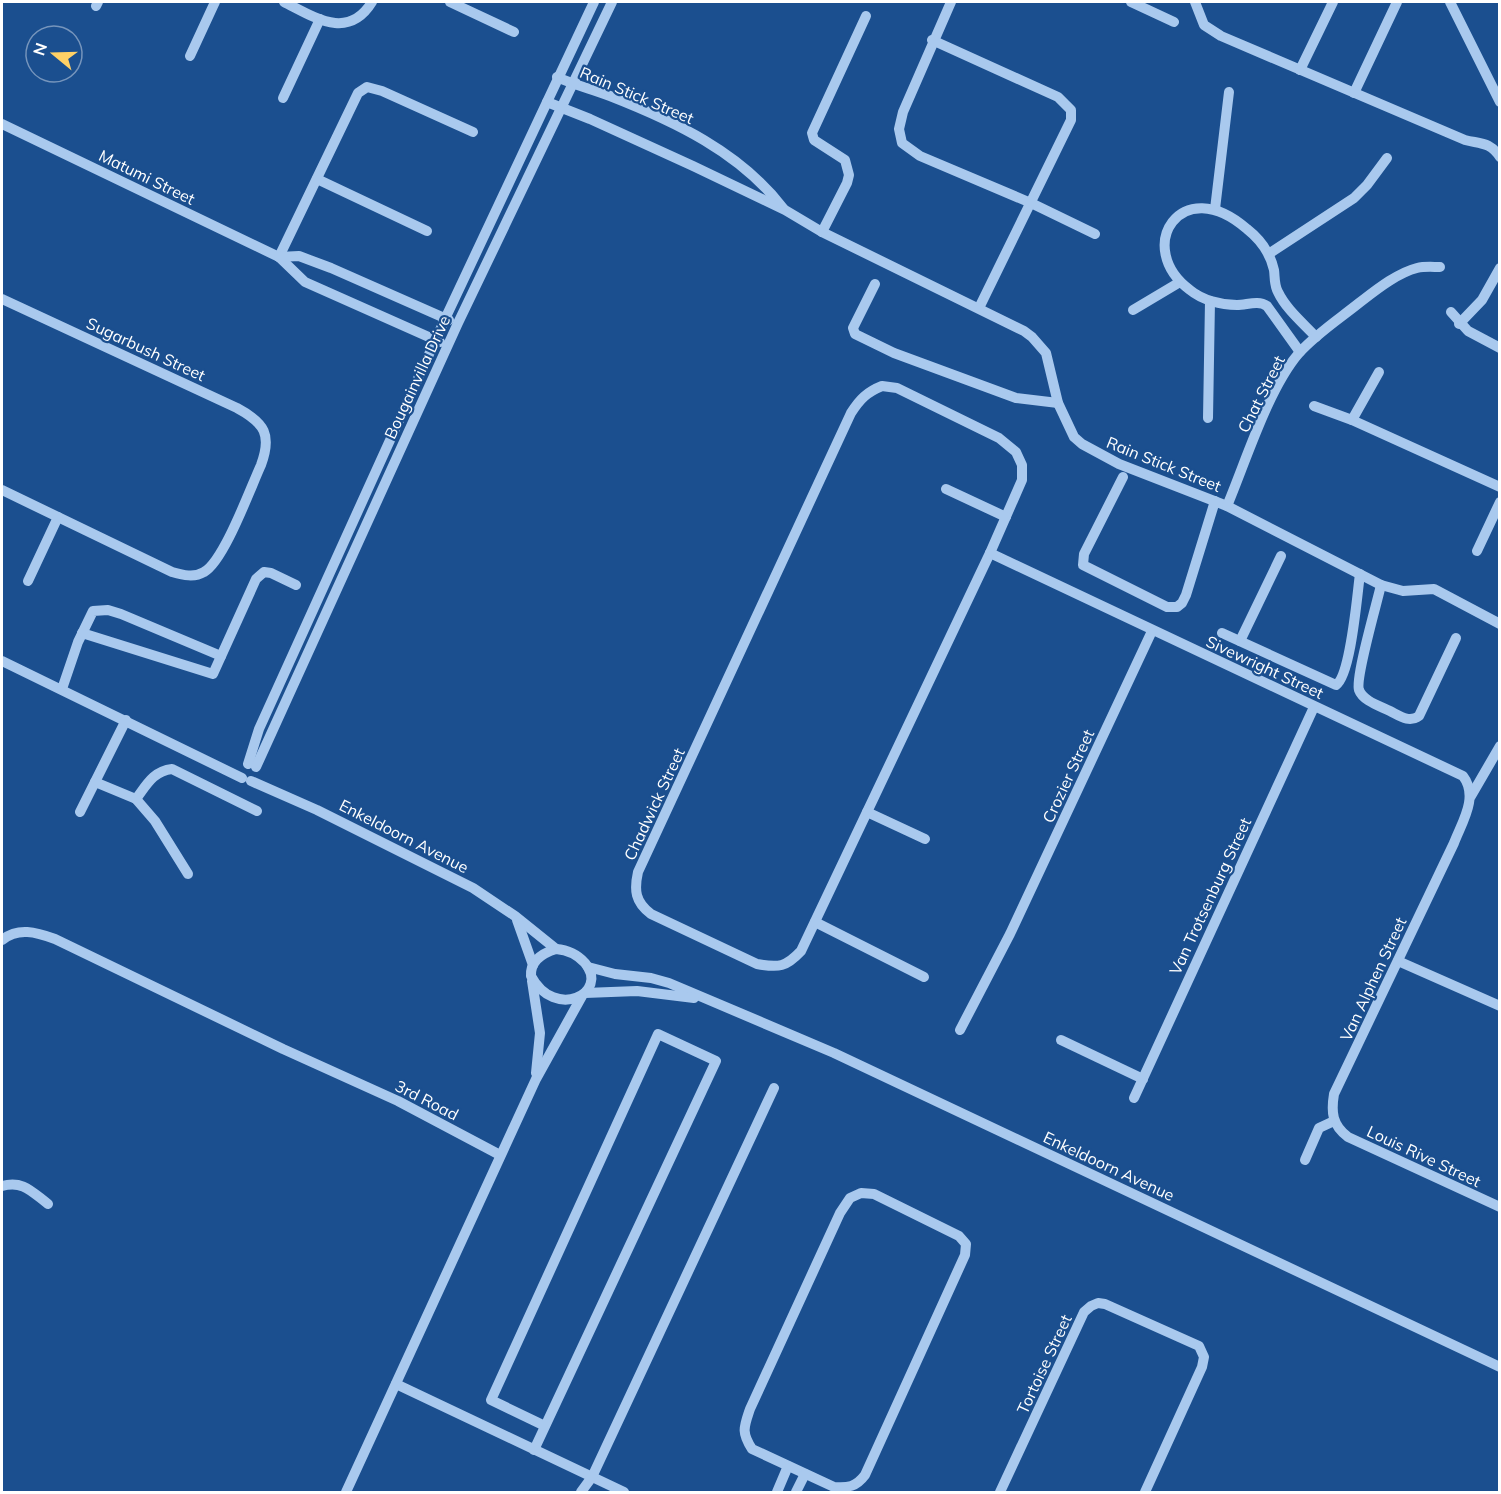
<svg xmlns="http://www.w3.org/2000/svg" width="1501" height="1494" viewBox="0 0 1501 1494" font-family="Mulish,sans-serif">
	<rect width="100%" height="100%" fill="#1b4f8f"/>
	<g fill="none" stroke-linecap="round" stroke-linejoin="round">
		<!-- minor -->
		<g stroke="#a9c9ee" stroke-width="10">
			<path d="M284,2C314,17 348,41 372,2"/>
			<polyline points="450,2 514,32"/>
			<polyline points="951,2 903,112 899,129 902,143 920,156 1031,203 1095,234"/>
			<polyline points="1131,2 1174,22"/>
			<path d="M1195,2L1204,25L1221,36L1465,140C1481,144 1490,142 1500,157"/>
			<polyline points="1450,2 1500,102"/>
			<polyline points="96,6 98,2"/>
			<polyline points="932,40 1058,97 1071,110 1071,120 979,308"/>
			<polyline points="190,56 215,2"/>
			<polyline points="1300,70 1333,2"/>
			<path d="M557,77C574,85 592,89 610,96C674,121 740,152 783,208"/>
			<polyline points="1354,93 1397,2"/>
			<polyline points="283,98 320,19"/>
			<polyline points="547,102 590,119 693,166 785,210 822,232 1024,331 1032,337 1046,353 1058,403 1074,437 1082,444 1119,464 1227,506 1381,585 1403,591 1434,589 1500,624"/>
			<polyline points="2,124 279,257 305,282 440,342"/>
			<polyline points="317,179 427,231"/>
			<polyline points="1215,209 1229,92"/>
			<polyline points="822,232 847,183 849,175 845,160 814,140 812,133 866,16"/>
			<polyline points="1270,253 1354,198 1367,185 1387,158"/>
			<polyline points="279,257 358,93 367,87 382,91 473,132"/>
			<polyline points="279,257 299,256 331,268 449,320"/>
			<polyline points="875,284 853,328 855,334 894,353 1016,398 1058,403"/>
			<path d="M2,299L237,408C265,423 272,435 261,465C250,489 224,561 204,572C194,578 183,575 172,572L2,490"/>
			<polyline points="1133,310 1180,282"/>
			<polyline points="1451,312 1468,331 1500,348"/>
			<polyline points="1459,324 1482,300 1500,268"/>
			<path d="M1300,352L1267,306C1258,300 1247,305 1237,305C1221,305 1202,300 1190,290C1133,248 1181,171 1247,229C1261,240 1270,252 1274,270C1275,277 1274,285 1278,292C1286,309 1303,323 1316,337"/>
			<path d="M882,386L897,388L999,438L1016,452L1022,465V480L990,553L801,951C786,967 779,968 757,964L651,914C635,902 634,890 638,872L851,413C860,399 867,392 882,386Z"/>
			<polyline points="1314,406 1352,420 1500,487"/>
			<polyline points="1208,418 1210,301"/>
			<polyline points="1352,420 1379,372"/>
			<polyline points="1123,477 1084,554 1083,565 1167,607 1177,607 1182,603 1186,595 1215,501"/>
			<polyline points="946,489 1006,517"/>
			<path d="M1227,506C1246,461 1268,389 1299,353C1316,334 1339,319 1359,303C1376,290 1397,273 1417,268C1425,266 1433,267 1440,267"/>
			<polyline points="1477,551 1500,502"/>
			<path d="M990,553L1463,776C1479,797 1462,822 1454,843L1334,1094C1331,1112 1332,1125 1348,1137L1500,1207"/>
			<polyline points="28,581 58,517"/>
			<path d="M1381,585C1377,603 1355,678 1359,690C1363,701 1380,706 1390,711C1400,716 1409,723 1419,716L1456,638"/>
			<polyline points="82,633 213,674 256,579 264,572 271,573 296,585"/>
			<path d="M1222,633L1336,685C1351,675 1357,595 1360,574"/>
			<polyline points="1240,641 1281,556"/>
			<polyline points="2,661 242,778"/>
			<polyline points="62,689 78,642 93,611 108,610 121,614 221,656"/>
			<polyline points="248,764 259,729 445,319 594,2"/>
			<polyline points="256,767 458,323 612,2"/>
			<polyline points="251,781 317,810 473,888 515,916 556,949"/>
			<polyline points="95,782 136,799 155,821 188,874"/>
			<polyline points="1471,796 1500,746"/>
			<path d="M136,799C146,786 153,771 172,769L257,811"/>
			<polyline points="80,812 126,720"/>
			<polyline points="867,812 925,839"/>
			<polyline points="517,920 533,965"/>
			<polyline points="815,922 924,977"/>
			<path d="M2,940C18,927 36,932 55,939L283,1049L398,1101L500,1155"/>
			<path d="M556,949C568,950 577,954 585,963C610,993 555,1021 531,976C530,960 543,953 556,949Z"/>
			<polyline points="1398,961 1500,1006"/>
			<polyline points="588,967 615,974 651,978 669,983 834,1053 1500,1367"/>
			<polyline points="532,981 540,1033 536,1073"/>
			<polyline points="585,993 637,991 694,998"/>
			<polyline points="960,1030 1010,934 1152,631"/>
			<polyline points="1061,1040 1143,1079"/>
			<polyline points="1134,1098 1314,707"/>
			<polyline points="1305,1160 1319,1128 1334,1121"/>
			<path d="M2,1186C23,1180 32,1192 48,1204"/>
			<path d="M861,1193L874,1194L959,1236L966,1244L965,1255L865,1475C856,1487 848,1488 834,1487L752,1449C741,1432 744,1427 750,1409L840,1213L850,1198Z"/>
			<polyline points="396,1384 624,1492"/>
			<polyline points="534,1450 716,1061 658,1034 491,1400 545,1426"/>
			<polyline points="346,1492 536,1079 582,996"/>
			<polyline points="581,1492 592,1477 774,1088"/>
			<polyline points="777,1492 788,1466"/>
			<polyline points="796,1492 805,1474"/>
			<polyline points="1000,1492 1084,1312 1091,1306 1098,1303 1105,1304 1199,1346 1204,1357 1202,1367 1145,1492"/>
		</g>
	</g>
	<g text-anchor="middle" stroke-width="4.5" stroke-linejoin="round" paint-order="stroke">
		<!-- street labels -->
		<g font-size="16" fill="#fff" stroke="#1b4f8f">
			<text transform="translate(637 95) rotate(23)" y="6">Rain Stick Street</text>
			<text transform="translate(147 177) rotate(26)" y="6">Matumi Street</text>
			<text transform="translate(146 349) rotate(25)" y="6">Sugarbush Street</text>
			<text transform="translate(417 377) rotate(-65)" y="6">Bougainvilla Drive</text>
			<text transform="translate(1261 394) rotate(-63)" y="6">Chat Street</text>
			<text transform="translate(1164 464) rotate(22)" y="6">Rain Stick Street</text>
			<text transform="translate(1265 667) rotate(25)" y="6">Sivewright Street</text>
			<text transform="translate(1068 776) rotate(-65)" y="6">Crozier Street</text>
			<text transform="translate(654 804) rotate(-65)" y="6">Chadwick Street</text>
			<text transform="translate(404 836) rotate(27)" y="6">Enkeldoorn Avenue</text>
			<text transform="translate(1210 896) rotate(-65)" y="6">Van Trotsenburg Street</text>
			<text transform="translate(1373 979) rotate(-65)" y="6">Van Alphen Street</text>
			<text transform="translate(427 1100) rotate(27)" y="6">3rd Road</text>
			<text transform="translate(1424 1156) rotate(25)" y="6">Louis Rive Street</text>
			<text transform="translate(1109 1166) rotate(25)" y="6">Enkeldoorn Avenue</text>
			<text transform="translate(1044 1364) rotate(-65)" y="6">Tortoise Street</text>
		</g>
	</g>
	<!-- border -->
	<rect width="1501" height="1494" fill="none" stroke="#ffffff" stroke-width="6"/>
	<!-- north arrow -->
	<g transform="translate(54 54) rotate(289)"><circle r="28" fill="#1b4f8f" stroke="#7695bc" stroke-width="1.5"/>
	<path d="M0-4.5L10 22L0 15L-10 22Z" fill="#ffd166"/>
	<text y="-9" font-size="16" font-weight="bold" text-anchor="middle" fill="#ffffff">N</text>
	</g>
</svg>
